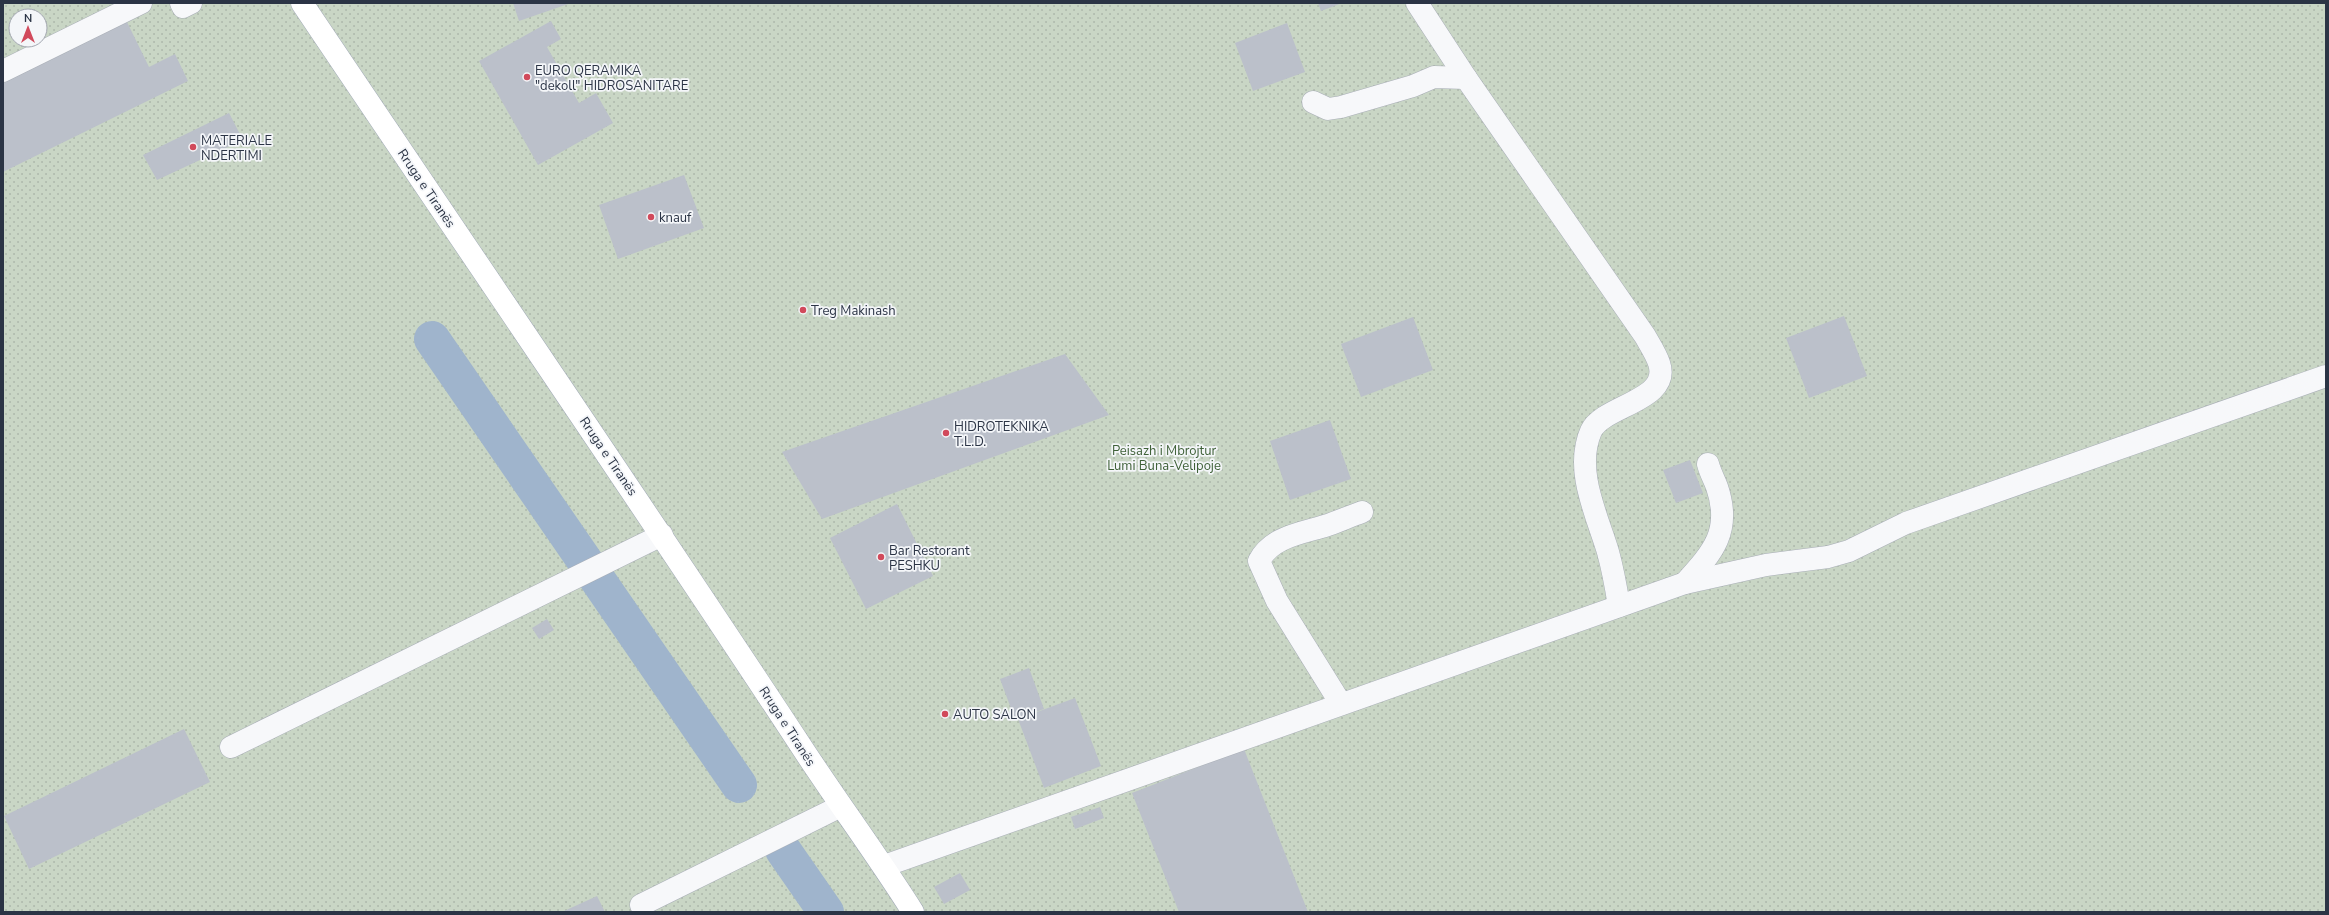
<svg xmlns="http://www.w3.org/2000/svg" width="2329" height="915" viewBox="0 0 2329 915" font-family="'Nunito Sans',sans-serif">
	<defs>
		<pattern id="grass-dots" width="8" height="8" patternUnits="userSpaceOnUse"><rect width="8" height="8" fill="#c9d6c5"/><path d="M2 2h.1M6 6h.1" fill="none" stroke="#adb8ab" stroke-width="1.8" stroke-linecap="round"/></pattern>
	</defs>
	<rect width="100%" height="100%" fill="#e4e7ec"/>
	<!-- grass -->
	<path fill="url(#grass-dots)" fill-rule="evenodd" d="M3,3H2326V912H3ZM16,16H40V40H16Z"/>
	<g fill="none" stroke-linecap="round" stroke-linejoin="round">
		<!-- canal -->
		<g stroke="#9fb4cc" stroke-width="36">
			<polyline points="432,339 739,785"/>
			<polyline points="783,850 826,912"/>
		</g>
	</g>
	<!-- building -->
	<g fill="#bbc0ca">
		<polygon points="513,3 571,3 519,21"/>
		<polygon points="1318,3 1342,3 1321,11"/>
		<polygon points="551,21 561,39 547,47 579,103 596,93 613,123 538,165 479,61"/>
		<polygon points="127,22 149,67 175,54 188,81 3,172 3,83"/>
		<polygon points="1287,23 1305,72 1253,91 1235,43"/>
		<polygon points="229,113 243,140 157,180 143,155"/>
		<polygon points="684,175 704,228 618,259 599,205"/>
		<polygon points="1844,316 1867,376 1809,398 1786,338"/>
		<polygon points="1413,317 1433,370 1361,397 1341,344"/>
		<polygon points="1065,354 1109,415 822,519 782,452"/>
		<polygon points="1330,420 1351,479 1290,500 1270,441"/>
		<polygon points="1690,460 1703,493 1676,503 1663,470"/>
		<polygon points="897,504 933,576 866,609 830,538"/>
		<polygon points="547,619 554,630 539,639 532,628"/>
		<polygon points="1029,668 1044,709 1015,719 1000,679"/>
		<polygon points="1075,698 1101,766 1044,788 1018,719"/>
		<polygon points="184,729 210,782 29,869 4,816"/>
		<polygon points="1244,749 1308,912 1179,912 1132,793"/>
		<polygon points="1100,807 1104,818 1075,829 1071,817"/>
		<polygon points="960,873 970,890 944,904 934,887"/>
		<polygon points="597,896 605,912 562,912"/>
	</g>
	<g fill="none" stroke-linecap="round" stroke-linejoin="round">
		<!-- minor casing -->
		<g stroke="#a9aeb7" stroke-width="23">
			<g id="minor">
				<polyline points="181,3 183,7 191,3"/>
				<path d="M1417,3L1466,78L1645,336C1650,345 1656,354 1659,363C1672,401 1603,405 1591,431C1574,470 1597,515 1608,552C1613,570 1616,587 1619,606"/>
				<polyline points="3,71 141,3"/>
				<polyline points="1313,102 1328,109 1341,107 1413,86 1434,77 1466,78"/>
				<path d="M1685,583C1713,552 1732,531 1717,487C1714,479 1710,472 1708,464"/>
				<path d="M1341,704L1277,601L1259,561C1272,536 1303,533 1328,525C1339,521 1351,516 1362,512"/>
				<polyline points="231,747 662,535"/>
				<polyline points="884,866 1685,583 1766,565 1828,557 1849,551 1906,523 2326,376"/>
				<polyline points="641,905 841,806"/>
			</g>
		</g>
		<!-- major casing -->
		<g stroke="#a3abb8" stroke-width="23">
			<path id="major" d="M302,3C468,250 636,495 799,743C836,800 877,855 913,912"/>
		</g>
		<!-- minor -->
		<use href="#minor" stroke="#f7f8fa" stroke-width="22"/>
		<!-- major -->
		<use href="#major" stroke="#fff" stroke-width="22"/>
	</g>
	<!-- markers -->
	<g fill="#d1495b" stroke="#f4f6f9" stroke-width="1.5">
		<circle cx="527" cy="77" r="4"/>
		<circle cx="193" cy="147" r="4"/>
		<circle cx="651" cy="217" r="4"/>
		<circle cx="803" cy="310" r="4"/>
		<circle cx="946" cy="433" r="4"/>
		<circle cx="881" cy="557" r="4"/>
		<circle cx="945" cy="714" r="4"/>
	</g>
	<g text-anchor="middle" stroke-width="3.5" stroke-linejoin="round" paint-order="stroke">
		<!-- poi labels -->
		<g font-size="13" fill="#2b3445" stroke="#f4f6f9" text-anchor="start">
			<text x="535" y="75">EURO QERAMIKA<tspan x="535" dy="15">"dekoll" HIDROSANITARE</tspan></text>
			<text x="201" y="145">MATERIALE<tspan x="201" dy="15">NDERTIMI</tspan></text>
			<text x="659" y="222">knauf</text>
			<text x="811" y="315">Treg Makinash</text>
			<text x="954" y="431">HIDROTEKNIKA<tspan x="954" dy="15">T.L.D.</tspan></text>
			<text x="889" y="555">Bar Restorant<tspan x="889" dy="15">PESHKU</tspan></text>
			<text x="953" y="719">AUTO SALON</text>
		</g>
		<!-- street labels -->
		<g font-size="13" fill="#2b3445" stroke="#f4f6f9">
			<text transform="translate(427 188) rotate(56)" y="5">Rruga e Tiranës</text>
			<text transform="translate(609 456) rotate(56)" y="5">Rruga e Tiranës</text>
			<text transform="translate(788 726) rotate(57)" y="5">Rruga e Tiranës</text>
		</g>
		<!-- park labels -->
		<g font-size="13" fill="#3f6138" stroke="#f4f6f9">
			<text x="1164" y="455">Peisazh i Mbrojtur<tspan x="1164" dy="15">Lumi Buna-Velipoje</tspan></text>
		</g>
	</g>
	<!-- border -->
	<rect width="2329" height="915" fill="none" stroke="#2b3445" stroke-width="8"/>
	<!-- north arrow -->
	<g transform="translate(28 28)"><circle r="19" fill="#f4f6f9" stroke="#a4a8b1"/>
	<path d="M0-3L7 15L0 10L-7 15Z" fill="#d1495b"/>
	<text y="-6" font-size="11" font-weight="bold" text-anchor="middle" fill="#2b3445">N</text>
	</g>
</svg>
